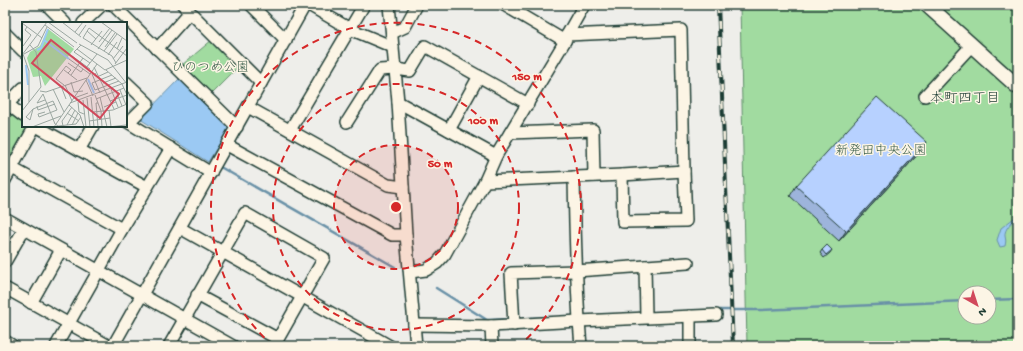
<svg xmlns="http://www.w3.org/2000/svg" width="1023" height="351" viewBox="0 0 1023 351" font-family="'Gochi Hand','Klee One',sans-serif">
	<rect width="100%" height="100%" fill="#eeeeea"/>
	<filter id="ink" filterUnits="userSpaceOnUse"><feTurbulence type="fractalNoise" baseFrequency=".025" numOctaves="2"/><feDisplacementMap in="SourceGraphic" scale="8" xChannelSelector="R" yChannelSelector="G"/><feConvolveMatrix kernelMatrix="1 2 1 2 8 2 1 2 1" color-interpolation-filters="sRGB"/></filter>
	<g filter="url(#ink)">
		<!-- green -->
		<g fill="#a1dba0" stroke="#608c6a" fill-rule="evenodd">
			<path d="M740,5H1018V346H747ZM965,293H989V317H965Z"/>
			<polygon points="212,40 238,67 211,94 182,65"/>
			<polygon points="7,109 23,121 23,126 31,126 5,171 5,111"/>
		</g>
		<!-- water -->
		<g fill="#9bc9f3" stroke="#6991a7">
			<polygon points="179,79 229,128 208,162 140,119"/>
			<path d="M1018,215V218C1012,221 1004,229 1005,236C1006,241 1006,241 1005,246L1000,247L997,240L1001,228Z"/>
		</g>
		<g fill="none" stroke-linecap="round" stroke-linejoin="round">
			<!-- stream -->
			<g stroke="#6991a7" stroke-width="2.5">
				<polyline points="222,168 395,267"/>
				<polyline points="436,288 487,320 511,319"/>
				<polyline points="989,300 1018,299"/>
				<polyline points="715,310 761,310 965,301"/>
				<polyline points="518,319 545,317"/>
			</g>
			<!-- minor casing -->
			<g stroke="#1f3d34" stroke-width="14">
				<g id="minor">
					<polyline points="47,5 65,23"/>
					<polyline points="113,5 237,127"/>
					<polyline points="183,5 261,83"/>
					<polyline points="251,5 286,40"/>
					<polyline points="309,5 350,29 393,47"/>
					<polyline points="389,5 398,102 406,235 416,346"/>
					<polyline points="504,5 565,41"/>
					<polyline points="83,23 102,5"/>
					<polyline points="5,33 23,51"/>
					<polyline points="392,33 405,27 417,5"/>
					<polyline points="567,35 681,30 684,171 686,221 623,222 622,175"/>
					<polyline points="157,49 190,12"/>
					<polyline points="126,82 148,103 129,122"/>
					<polyline points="925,96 972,45"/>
					<polyline points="5,102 23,116"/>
					<polyline points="398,102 496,156"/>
					<polyline points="5,107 23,88"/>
					<polyline points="248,107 388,185 403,187"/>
					<polyline points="126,121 211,173"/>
					<polyline points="347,122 380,70 395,69 410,71 425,46 528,104"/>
					<polyline points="36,126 147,187"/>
					<polyline points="290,130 364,5"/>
					<polyline points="449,130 479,76"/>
					<polyline points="510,133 593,130 594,176"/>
					<polyline points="227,145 392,235 406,235"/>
					<polyline points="79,150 93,126"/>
					<polyline points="12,168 122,229"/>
					<path d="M574,177C575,233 576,290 581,346"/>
					<polyline points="5,180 35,126"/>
					<polyline points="485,181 622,175 684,171"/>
					<polyline points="5,218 233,346"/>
					<polyline points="180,228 390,346"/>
					<polyline points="5,262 24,229"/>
					<polyline points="645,266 646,317"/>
					<polyline points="410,272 426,270 437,263 445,254 485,181 496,156 565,41 567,35 584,5"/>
					<polyline points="5,288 109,346"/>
					<polyline points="197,295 278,339"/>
					<polyline points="31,303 61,250"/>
					<polyline points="690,316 690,346"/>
					<polyline points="414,325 491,326 579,321 716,315"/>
					<polyline points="514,325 511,273 576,271 688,263"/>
					<polyline points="491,326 492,346"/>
					<polyline points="5,341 13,346"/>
					<polyline points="56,346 122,229 171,148"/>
					<polyline points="113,346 305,5"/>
					<polyline points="169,346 245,213 324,258 274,346"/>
				</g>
			</g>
			<!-- major casing -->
			<g stroke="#1f3d34" stroke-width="17">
				<polyline id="major" points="927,5 1018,87"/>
			</g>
			<!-- minor -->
			<use href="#minor" stroke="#fcf5e5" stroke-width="11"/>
			<!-- major -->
			<use href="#major" stroke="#fcf5e5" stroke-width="14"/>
			<!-- rail casing -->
			<g stroke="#1f3d34" stroke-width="4">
				<polyline id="rail" points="718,5 733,346"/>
			</g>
			<!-- rail -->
			<use href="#rail" stroke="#fcf5e5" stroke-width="2.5" stroke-dasharray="8" stroke-linecap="butt"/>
		</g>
		<!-- wall -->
		<g fill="#9db4db" stroke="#1f3d34">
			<polygon points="920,152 839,241 790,196 796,186"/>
			<polygon points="822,250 832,250 830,253 824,258 820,253"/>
		</g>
		<!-- shaded-wall -->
		<polygon fill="#8092b2" stroke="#1f3d34" points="927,142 920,152 839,241 846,231"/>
		<!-- building -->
		<g fill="#b7d1ff" stroke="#1f3d34">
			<polygon points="877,97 927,142 846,231 796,186"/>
			<polygon points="827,245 832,250 826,255 822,250"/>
		</g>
	</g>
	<!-- distance rings -->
	<circle cx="396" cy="207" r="62" fill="#d62828" fill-opacity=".12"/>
	<g fill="none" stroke="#d62828" stroke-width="2" stroke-dasharray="7 5">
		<circle cx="396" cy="207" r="62"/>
		<circle cx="396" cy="207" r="123"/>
		<path d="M273 346A185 185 0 1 1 519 346"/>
	</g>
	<g text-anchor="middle" stroke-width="3" stroke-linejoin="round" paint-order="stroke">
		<!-- park labels -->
		<g font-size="13" fill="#395d4a" stroke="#fcf5e5">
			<text x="210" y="71">ひのつめ公園</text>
			<text x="881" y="154">新発田中央公園</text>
		</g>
		<!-- neighbourhood labels -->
		<g font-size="14" fill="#1f3d34" stroke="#fcf5e5">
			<text x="965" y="102">本町四丁目</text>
		</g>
	</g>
	<!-- overview -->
	<g transform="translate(22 22)">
		<rect width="105" height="105" fill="#eeeeea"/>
		<path d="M26,7L52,27L23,64L19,54L11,55L5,36L8,30L18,24Z" fill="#a1dba0"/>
		<path fill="none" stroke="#9bc9f3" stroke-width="2" d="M22,18L47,37M15,28L19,26L26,7M4,43L6,63M66,57L72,71"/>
		<path fill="none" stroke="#9ba7a1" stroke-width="1" d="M26,0L55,21M40,0L59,15M79,0L105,19M0,1L20,16M23,3L52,25M65,9L74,17M53,10L61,0M57,13L64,3M77,20L88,6M57,22L86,38L105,62M59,23L52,30L68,41M69,23L80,9M1,24L9,13L3,8L5,5M83,25L93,11M55,27L83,48L105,38M76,27L90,8M95,27L100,16M82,29L95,12M1,32L7,49V80M2,32L16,24L25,5M0,33L25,0M86,33L95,20M50,34L68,47M47,37L68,52M91,37L101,24M46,41L59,50L61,47M94,41L90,34L61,16L67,6L105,34M93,42L105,26M72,45L92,87M64,46L75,32M42,48L55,58M84,48L100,62L105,73M73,51L75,55L86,50M70,52L78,71M49,53L61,36M90,53L70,61L73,68L97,59M64,58L71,74M49,60L52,70L61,69M81,61L94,56M42,63L34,57L44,44L49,48L46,51M43,63L50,79M39,64L44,77M31,67L42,90M89,67L96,85M98,68L104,83M18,69L24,70L65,56M94,69L100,84M21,72L33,102L36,104L54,102L59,95M21,72L15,81L23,78M73,73L79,89L80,105M69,75L72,105M78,75L85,105M52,76L66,71M65,76L68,105M74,77L102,66M61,78L64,105M88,79L105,73M56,80L57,90L62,92M48,81L105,60M76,81H74L76,105M47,83L58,93L62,105M15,84L16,88L33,82M82,85L94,80M11,87L8,98L4,95L11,87L31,79L35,88L17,95L16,92L23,90M87,88L89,105M0,89L19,65L14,30L8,23M71,90L91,88L105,82M45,91L57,99M67,99L88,96M45,103L53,88M50,103L56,91M41,104L40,99L50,85M10,105L39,94M32,105L75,42M86,105L104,103"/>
		<path fill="#d1495b" fill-opacity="0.15" stroke="#d1495b" stroke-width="2" d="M29,18L97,72L78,96L10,41Z"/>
		<rect width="105" height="105" fill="none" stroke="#1f3d34" stroke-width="2"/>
	</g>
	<circle cx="396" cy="207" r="6" fill="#d62828" stroke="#fcf5e5" stroke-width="2"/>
	<g font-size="12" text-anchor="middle" font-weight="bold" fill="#d62828" stroke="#fcf5e5" stroke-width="3" stroke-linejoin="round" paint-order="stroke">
		<text x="527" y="80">150 m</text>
		<text x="483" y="124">100 m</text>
		<text x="440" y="167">50 m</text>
	</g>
	<!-- margin -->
	<rect width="1023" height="351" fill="none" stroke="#fcf5e5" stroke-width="20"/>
	<rect x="10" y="10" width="1003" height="331" fill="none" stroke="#1f3d34" stroke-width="1.5" filter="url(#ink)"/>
	<!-- north arrow -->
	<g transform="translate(977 305) rotate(141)"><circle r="19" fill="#fcf5e5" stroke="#a4ab9e"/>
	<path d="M0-3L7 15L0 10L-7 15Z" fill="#d1495b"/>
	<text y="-6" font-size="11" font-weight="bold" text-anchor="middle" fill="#1f3d34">N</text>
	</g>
</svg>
